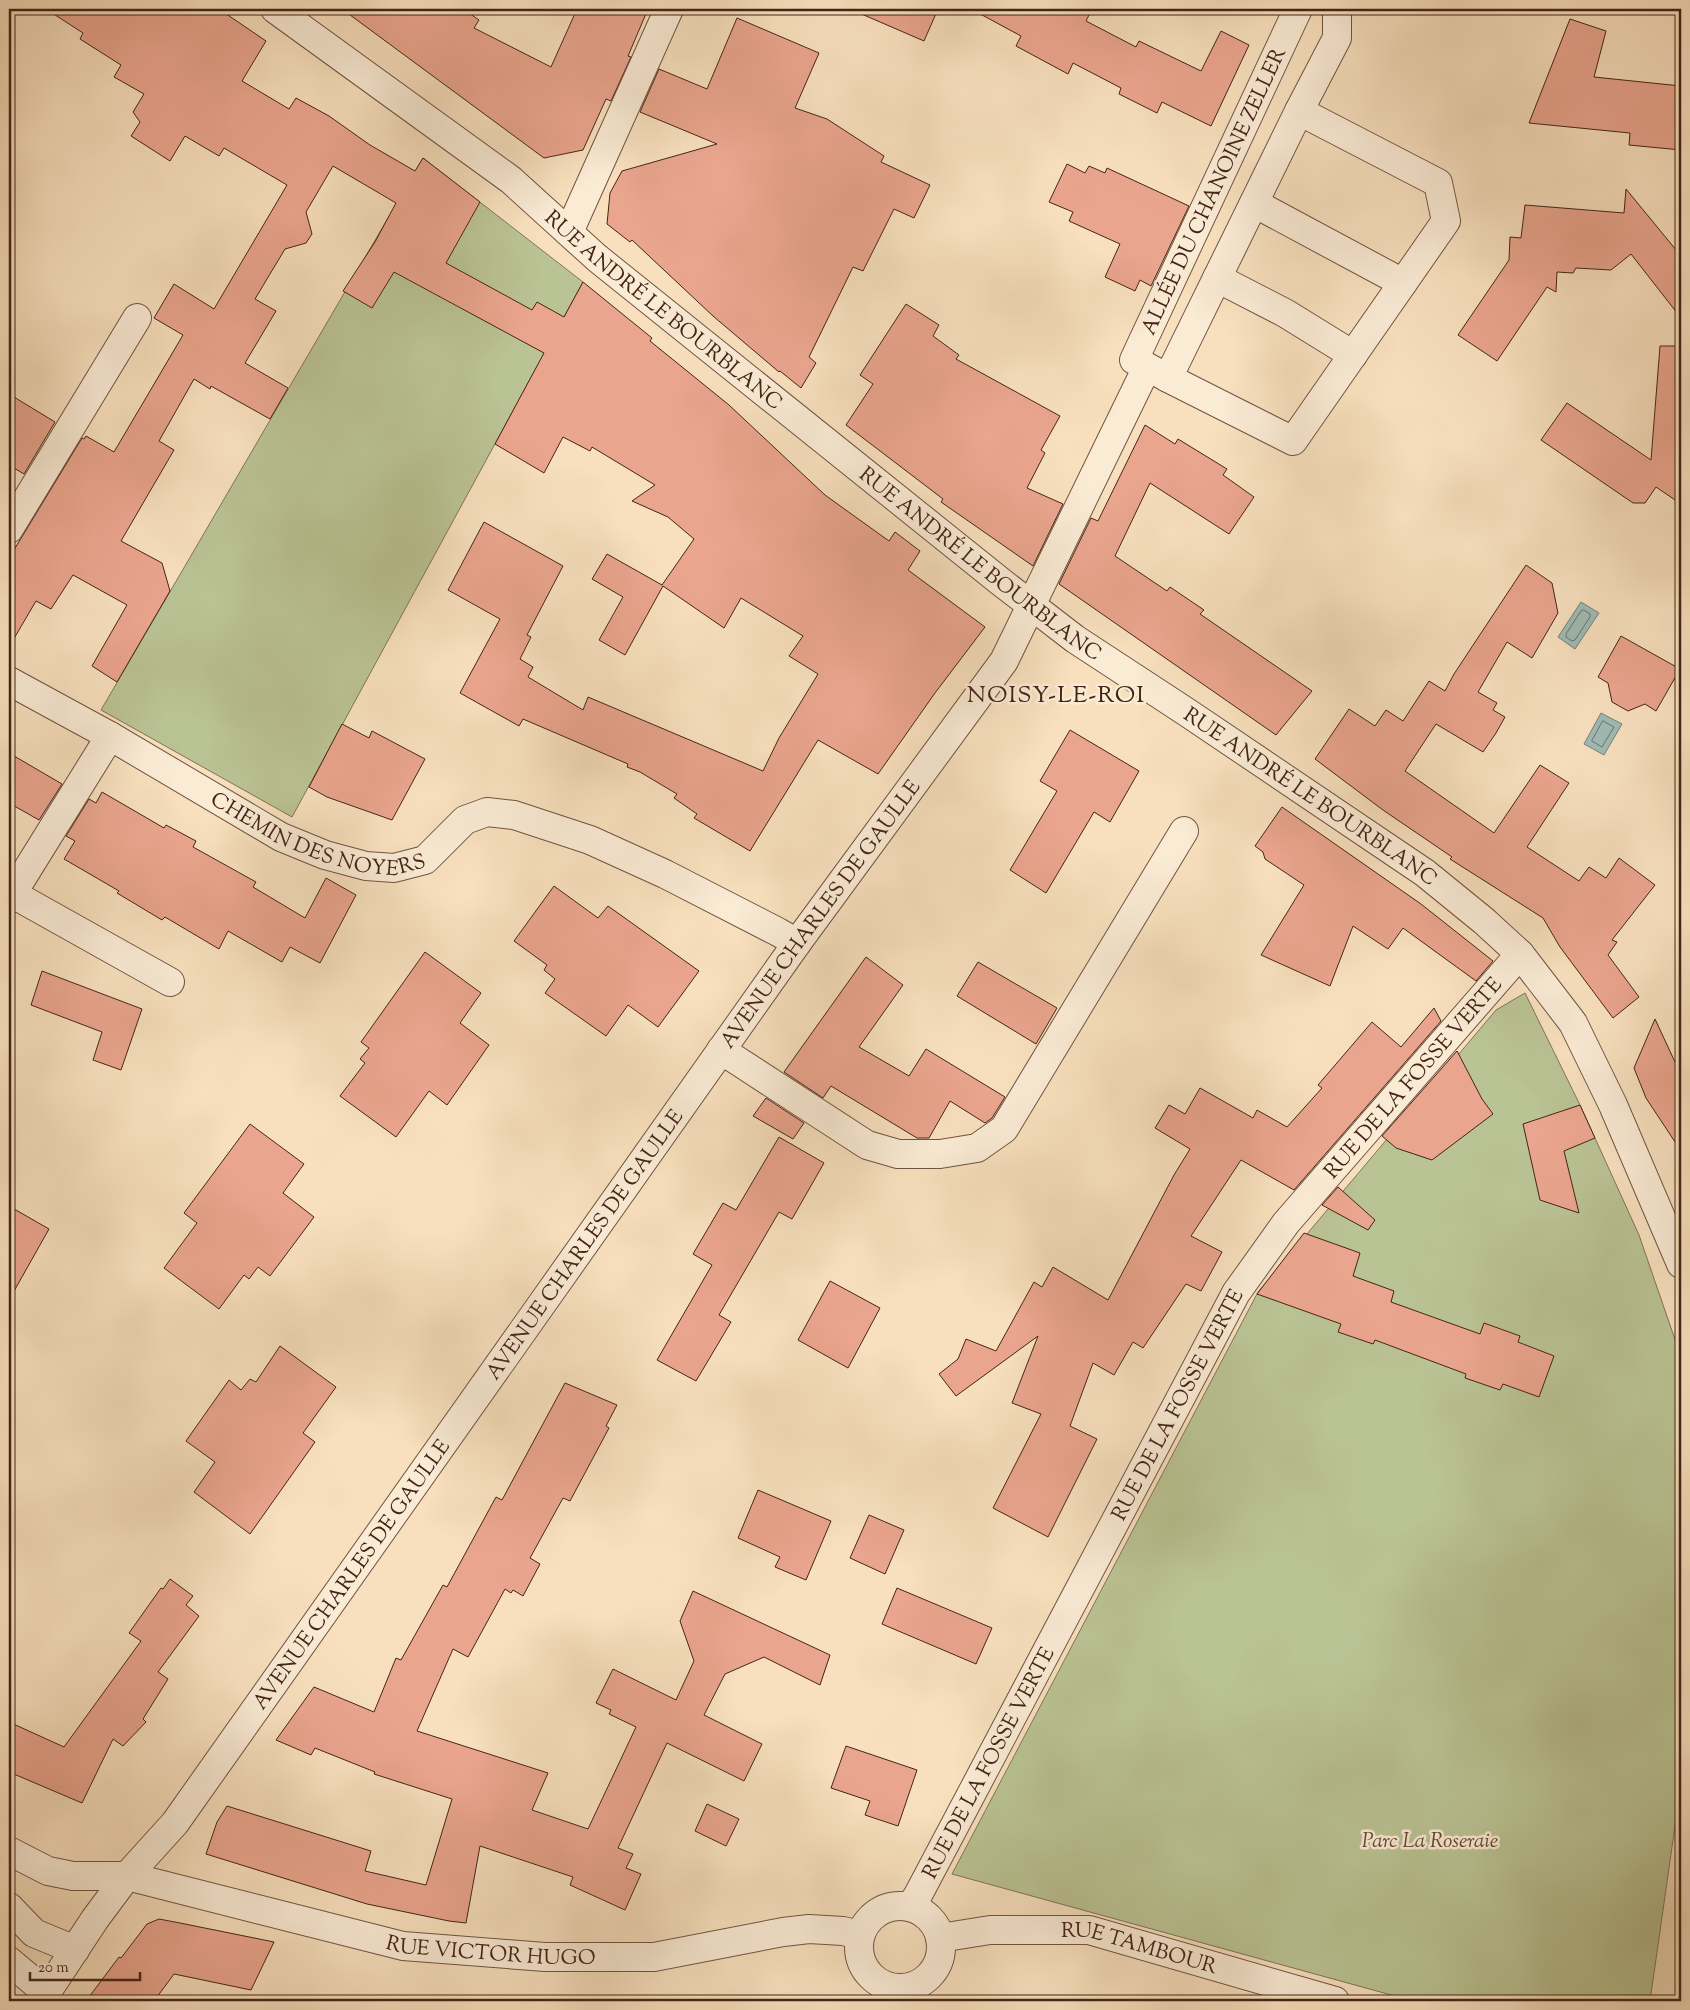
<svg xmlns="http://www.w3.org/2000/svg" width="1690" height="2010" viewBox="0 0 1690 2010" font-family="'Sorts Mill Goudy',serif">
	<rect width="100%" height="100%" fill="#f8e0be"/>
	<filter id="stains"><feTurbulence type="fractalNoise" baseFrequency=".004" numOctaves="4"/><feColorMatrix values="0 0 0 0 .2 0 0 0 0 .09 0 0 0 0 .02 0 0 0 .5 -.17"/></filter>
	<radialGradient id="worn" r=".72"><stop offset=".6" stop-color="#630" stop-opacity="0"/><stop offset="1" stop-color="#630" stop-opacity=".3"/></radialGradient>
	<!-- green -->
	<g fill="#bac394" stroke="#807456">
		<polygon points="423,158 583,282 292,817 101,710"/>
		<polygon points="1525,993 1580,1105 1639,1235 1681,1357 1681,1784 1650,2001 1413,2001 952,1874 1258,1292 1496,1010"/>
	</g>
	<!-- water -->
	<g fill="#9ebcb6" stroke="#7a7f76">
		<polygon points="1581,602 1599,613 1575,649 1558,637"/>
		<polygon points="1601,713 1622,724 1604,755 1584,744"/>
	</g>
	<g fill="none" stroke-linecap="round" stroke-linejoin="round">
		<!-- shore -->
		<g stroke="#727066" stroke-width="1">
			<polygon points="1584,610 1590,614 1590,617 1575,640 1572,641 1566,637 1566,634 1581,611"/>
			<polygon points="1603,721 1614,727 1602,747 1592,741"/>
		</g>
	</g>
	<!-- building -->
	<g fill="#eaa58e" stroke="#452417">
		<polygon points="46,9 219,9 266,41 242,81 289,109 296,98 329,116 370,145 415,171 423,158 480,202 446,263 532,310 537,302 564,317 583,282 652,338 650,341 729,405 825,495 889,541 895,532 920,551 908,570 985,627 935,693 878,774 818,740 750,851 694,818 697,814 674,798 677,794 640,772 627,767 628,764 523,719 519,726 460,693 500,619 448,590 484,522 563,566 527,635 531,637 520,659 533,667 528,677 583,710 588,697 763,771 779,738 818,674 789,656 803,636 741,598 724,628 663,586 625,655 599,640 623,597 592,579 607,554 662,585 694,539 668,517 632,501 655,485 592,447 590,451 563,437 544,473 495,444 544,353 394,272 372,308 343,291 375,242 396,203 333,166 306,212 312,234 306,243 285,249 255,299 276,311 245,363 288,388 270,419 211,386 210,389 194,379 159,441 174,450 121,541 162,563 170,591 117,682 92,666 127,605 73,575 51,609 36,601 9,647 9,558 82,438 84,439 86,436 114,452 183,335 154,318 174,284 214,309 287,185 224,148 219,156 185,136 170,161 131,136 140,122 133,112 144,94 114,77 121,65 80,39 83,33"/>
		<polygon points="342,9 463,9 479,20 474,28 551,67 577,9 648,9 628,56 631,57 611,101 606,99 583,150 544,158"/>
		<polygon points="850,9 938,9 924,41"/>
		<polygon points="971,9 1092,9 1086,21 1136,47 1139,41 1201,71 1221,31 1249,45 1211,126 1162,102 1157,113 1119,94 1121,88 1073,63 1068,74 1016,46 1021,36"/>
		<polygon points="737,18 819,53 795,108 827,119 884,156 881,162 930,185 914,218 894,209 863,271 853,267 809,357 816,363 801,388 780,371 779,372 713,316 632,240 630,242 607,224 610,193 622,171 717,144 640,112 659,69 707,89"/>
		<polygon points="1570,19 1606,31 1594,77 1681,86 1681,150 1629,145 1630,133 1529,123"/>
		<polygon points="1067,164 1085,173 1089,166 1105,173 1107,168 1189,206 1151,286 1140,280 1135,291 1105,277 1120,244 1069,221 1073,212 1049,202"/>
		<polygon points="1626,189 1681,256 1681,318 1631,254 1611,270 1576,268 1573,273 1557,272 1556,292 1547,287 1497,361 1458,335 1509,260 1510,237 1521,238 1525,205 1624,213"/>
		<polygon points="906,304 939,325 933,336 959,355 956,359 1060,416 1041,450 1045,453 1027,488 1063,504 1033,566 941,502 943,499 846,425 873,384 860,375"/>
		<polygon points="1660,346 1681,346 1681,504 1656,487 1645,503 1633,503 1541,440 1567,403 1651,460"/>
		<polygon points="9,394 55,422 24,474 9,465"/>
		<polygon points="1145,425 1175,444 1178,439 1227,469 1223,475 1254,497 1229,534 1150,483 1115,556 1167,591 1170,587 1204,610 1200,614 1312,691 1276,735 1059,584 1091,518 1098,521"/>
		<polygon points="1526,565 1552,583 1558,613 1532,658 1507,642 1478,692 1497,703 1493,710 1505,717 1496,733 1483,752 1436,724 1405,771 1494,833 1540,765 1569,783 1527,847 1579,881 1589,867 1606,878 1619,858 1655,885 1612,940 1617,942 1608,955 1639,997 1613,1018 1560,947 1543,918 1450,859 1452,857 1383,810 1315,759 1349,709 1375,726 1386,710 1403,721 1429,681 1445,691 1454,674"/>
		<polygon points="1621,636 1680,669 1656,711 1645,704 1628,711 1612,702 1608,683 1598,677"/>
		<polygon points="342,724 369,738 372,731 425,759 392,820 327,797 309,787"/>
		<polygon points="1070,730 1139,771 1110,822 1094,812 1046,893 1010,870 1057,791 1040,781"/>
		<polygon points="9,753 62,784 39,820 9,803"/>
		<polygon points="102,792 164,828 166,825 196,841 193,847 256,882 253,887 305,918 326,878 356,895 320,963 290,947 282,962 228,931 219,949 165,917 162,920 117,893 119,891 64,859 75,841 66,836 89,799 96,803"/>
		<polygon points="1282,807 1421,904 1493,961 1476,981 1403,928 1388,949 1353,926 1330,986 1261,955 1304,885 1265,859 1263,852 1255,846"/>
		<polygon points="554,886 598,918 608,906 699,971 658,1027 628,1005 606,1036 545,993 555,979 544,970 547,965 514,941"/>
		<polygon points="425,952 481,993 460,1023 489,1045 447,1105 429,1091 396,1137 340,1096 365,1063 360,1059 369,1048 361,1042"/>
		<polygon points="866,957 903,985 859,1047 909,1076 926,1049 1005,1097 992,1118 985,1123 950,1101 929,1138 917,1138 831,1086 823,1098 784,1072"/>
		<polygon points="978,962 1057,1008 1036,1044 957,996"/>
		<polygon points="42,971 142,1009 121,1070 93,1060 102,1032 31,1005"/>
		<polygon points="1434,1008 1441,1021 1294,1190 1241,1160 1191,1236 1222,1252 1201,1291 1186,1284 1143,1348 1133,1342 1114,1375 1093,1363 1070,1426 1097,1439 1048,1537 993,1508 1041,1414 1012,1403 1038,1336 956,1396 939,1374 958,1359 966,1339 996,1351 1034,1282 1042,1287 1053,1267 1108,1300 1174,1175 1190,1149 1155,1128 1169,1105 1185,1114 1200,1088 1253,1118 1257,1110 1287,1127 1322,1088 1318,1085 1372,1022 1401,1047"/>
		<polygon points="1655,1019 1681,1075 1681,1151 1646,1098 1634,1068"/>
		<polygon points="1457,1051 1482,1099 1493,1114 1432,1160 1396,1148 1382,1136"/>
		<polygon points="766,1098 804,1123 793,1139 753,1116"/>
		<polygon points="1580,1105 1595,1138 1564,1151 1579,1213 1540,1200 1523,1124"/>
		<polygon points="250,1124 304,1164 283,1193 314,1217 270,1276 258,1267 249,1279 244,1275 219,1309 164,1268 197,1223 184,1213"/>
		<polygon points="779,1137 824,1163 792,1219 779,1212 719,1315 731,1322 696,1381 657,1360 712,1265 693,1254 723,1203 736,1210"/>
		<polygon points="1338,1187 1375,1220 1368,1230 1322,1205"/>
		<polygon points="9,1206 49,1229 9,1300"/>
		<polygon points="1304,1233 1360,1253 1353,1276 1394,1291 1391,1302 1480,1334 1484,1323 1520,1336 1518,1342 1554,1356 1539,1397 1503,1384 1500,1390 1465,1378 1466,1374 1375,1340 1373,1344 1338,1332 1341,1324 1257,1294"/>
		<polygon points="830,1281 880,1308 848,1368 798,1340"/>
		<polygon points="280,1346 336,1387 303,1433 315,1442 250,1534 194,1492 215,1462 186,1441 229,1380 241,1390 250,1379 256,1382"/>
		<polygon points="565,1383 617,1405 606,1426 609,1428 570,1501 563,1498 530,1558 540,1564 523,1596 513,1590 511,1593 505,1589 468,1657 453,1649 417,1731 548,1773 532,1810 588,1829 636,1727 609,1714 611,1710 596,1703 613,1669 676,1700 694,1661 680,1621 693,1591 830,1655 820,1685 764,1657 725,1674 704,1715 762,1744 744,1781 667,1743 618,1848 633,1854 626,1868 641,1874 625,1910 570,1885 573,1877 480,1846 466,1923 449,1921 367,1904 206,1854 217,1822 227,1806 371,1851 365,1871 426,1885 452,1799 374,1774 375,1772 315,1748 311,1755 276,1740 314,1687 374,1712 396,1658 401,1660 443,1585 447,1587 496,1497 502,1500"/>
		<polygon points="758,1490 831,1521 806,1580 775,1567 780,1557 738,1538"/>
		<polygon points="869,1515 904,1530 885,1574 850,1558"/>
		<polygon points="170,1579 193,1596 186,1605 199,1616 158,1672 168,1679 143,1719 146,1722 123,1746 113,1739 82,1803 9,1772 9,1722 64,1747 141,1641 129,1633 161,1588 163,1589"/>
		<polygon points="897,1588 992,1628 976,1664 882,1624"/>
		<polygon points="846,1746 917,1770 898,1826 865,1815 870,1801 831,1788"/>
		<polygon points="707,1804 739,1819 726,1846 695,1831"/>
		<polygon points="159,1919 180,1923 274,1942 251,1990 174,1974 154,2001 86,2001 119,1957 121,1958 147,1924"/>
	</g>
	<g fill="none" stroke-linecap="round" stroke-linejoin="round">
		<!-- minor casing -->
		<g stroke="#725341" stroke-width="30">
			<g id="minor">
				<path id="s1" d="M275,9L511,180L597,258L1001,582L1075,639L1188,713L1425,873L1484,921L1520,954L1573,1023L1613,1105L1681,1264"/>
				<polyline points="1298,9 1134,360 1168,378 1299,111 1337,38 1337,9"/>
				<polyline points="1254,203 1403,283"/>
				<polyline points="569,232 669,9"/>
				<polyline points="1217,278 1285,313 1353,355"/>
				<polyline points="1168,378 1293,441 1446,221 1438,183 1299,111"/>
				<polyline points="9,529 137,318"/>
				<path id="s2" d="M9,681L110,736L281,837L325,855L366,866L394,868L425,860L465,820L487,812L514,815L590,840L665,874L778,932L797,943"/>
				<polyline points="11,893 170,982"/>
				<polyline points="9,899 110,736"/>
				<polyline points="721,1050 867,1145 898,1154 940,1154 977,1148 1004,1129 1184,831"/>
				<path id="s3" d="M9,1851L48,1871L73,1876H127L403,1946L545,1957H654L783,1932L809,1929L843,1931L860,1935"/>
				<circle cx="900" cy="1947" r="41"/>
				<polyline points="9,1907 34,1933 75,1950"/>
				<path id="s4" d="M910,1907L918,1895L1236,1293L1286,1223L1520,954"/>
				<path id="s5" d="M940,1938L990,1930H1089L1335,2001"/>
				<polyline points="9,1961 47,1993"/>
				<path id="s6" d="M41,2001L95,1919L127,1876L175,1823L797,943L1004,661L1147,367"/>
			</g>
		</g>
		<!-- minor -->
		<use href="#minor" stroke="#faebd5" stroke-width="28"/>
	</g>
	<g text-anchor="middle" stroke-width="5" stroke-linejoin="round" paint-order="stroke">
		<!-- street labels -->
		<g font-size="21" fill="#452417" stroke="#faebd5">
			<text transform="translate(1213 191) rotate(-65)" y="7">ALLÉE DU CHANOINE ZELLER</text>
			<text dy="7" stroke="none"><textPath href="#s1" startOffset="492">RUE ANDRÉ LE BOURBLANC</textPath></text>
			<text dy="7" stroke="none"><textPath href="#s1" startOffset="898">RUE ANDRÉ LE BOURBLANC</textPath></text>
			<text dy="7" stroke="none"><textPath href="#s1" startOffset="1302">RUE ANDRÉ LE BOURBLANC</textPath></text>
			<text dy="7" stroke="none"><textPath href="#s2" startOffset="349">CHEMIN DES NOYERS</textPath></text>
			<text dy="7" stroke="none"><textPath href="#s6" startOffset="1338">AVENUE CHARLES DE GAULLE</textPath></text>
			<text dy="7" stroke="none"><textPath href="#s4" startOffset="974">RUE DE LA FOSSE VERTE</textPath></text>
			<text dy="7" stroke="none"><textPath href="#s6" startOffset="932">AVENUE CHARLES DE GAULLE</textPath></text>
			<text dy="7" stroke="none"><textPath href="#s4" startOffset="569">RUE DE LA FOSSE VERTE</textPath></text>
			<text dy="7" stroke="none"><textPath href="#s6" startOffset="528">AVENUE CHARLES DE GAULLE</textPath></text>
			<text dy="7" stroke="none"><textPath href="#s4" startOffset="164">RUE DE LA FOSSE VERTE</textPath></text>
			<text dy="7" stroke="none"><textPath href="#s3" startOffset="496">RUE VICTOR HUGO</textPath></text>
			<text dy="7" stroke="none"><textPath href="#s5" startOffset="202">RUE TAMBOUR</textPath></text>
		</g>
		<!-- park labels -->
		<g font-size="21" font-style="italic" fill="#624c36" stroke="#faebd5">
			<text x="1430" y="1847">Parc La Roseraie</text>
		</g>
		<!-- quarter labels -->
		<g font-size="24" letter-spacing="1" fill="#452417" stroke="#faebd5">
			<text x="1056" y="702">NOISY-LE-ROI</text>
		</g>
	</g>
	<!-- margin -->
	<rect width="1690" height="2010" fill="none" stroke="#f8e0be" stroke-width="30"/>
	<rect x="10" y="10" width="1670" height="1990" fill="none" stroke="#452417" stroke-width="2.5"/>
	<rect x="15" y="15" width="1660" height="1980" fill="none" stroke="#452417"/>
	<!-- scale -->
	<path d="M30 1972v8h110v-8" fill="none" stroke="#452417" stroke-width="2.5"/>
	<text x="38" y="1972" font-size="15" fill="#452417" stroke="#faebd5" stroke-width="4" paint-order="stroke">20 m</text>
	<rect width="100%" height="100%" filter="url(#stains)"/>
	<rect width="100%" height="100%" fill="url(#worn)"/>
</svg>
